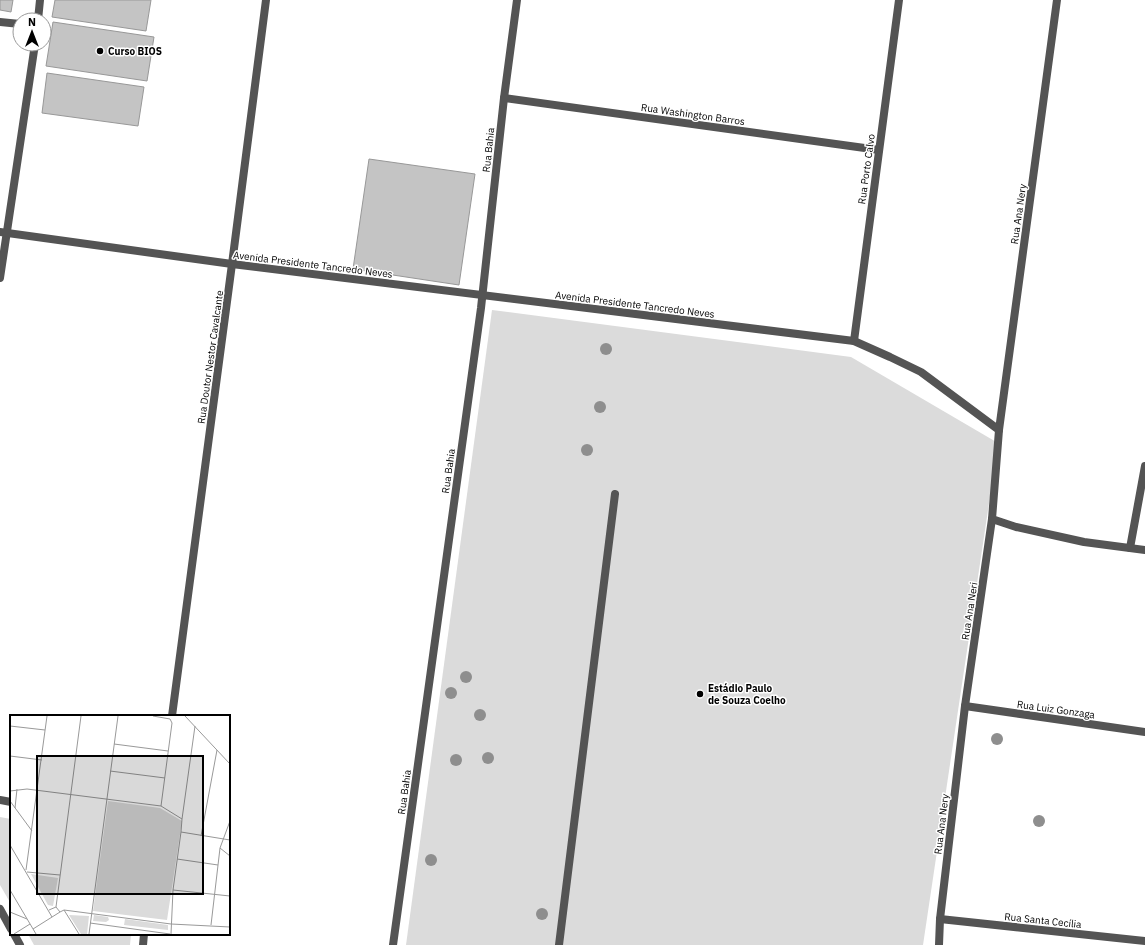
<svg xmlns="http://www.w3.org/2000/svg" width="1145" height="945" viewBox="0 0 1145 945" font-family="'IBM Plex Sans',sans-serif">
	<rect width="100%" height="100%" fill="#fff"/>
	<!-- park -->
	<g fill="#dbdbdb">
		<polygon points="492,310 851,357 998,443 923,945 406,945"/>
		<polygon points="0,817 11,819 11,904 0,885"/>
		<polygon points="28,934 131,934 130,945 34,945"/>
	</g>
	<!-- building -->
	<g fill="#c4c4c4" stroke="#989898">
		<polygon points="0,0 13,0 11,12 0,10"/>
		<polygon points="55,0 151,0 146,31 52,17"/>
		<polygon points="53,22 154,37 147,81 46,66"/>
		<polygon points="47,73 144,87 138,126 42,113"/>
		<polygon points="369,159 475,174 459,285 353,269"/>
	</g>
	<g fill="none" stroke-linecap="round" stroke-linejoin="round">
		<!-- service -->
		<polyline stroke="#545454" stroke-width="8" points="559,945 615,494"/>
		<!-- minor -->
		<g stroke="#545454" stroke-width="8">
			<polyline points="38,20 40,0"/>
			<polyline points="0,22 20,24"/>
			<polyline points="504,98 879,150"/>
			<polyline points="0,278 35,44"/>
			<polyline points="854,341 899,0"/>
			<polyline points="999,430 1057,0"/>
			<polyline points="1130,548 1145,466"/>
			<polyline points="965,706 1145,732"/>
			<polyline points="172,716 232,264 266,0"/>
			<polyline points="0,800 11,802"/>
			<polyline points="0,909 11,929"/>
			<polyline points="940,919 1145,941"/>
			<polyline points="14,934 20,945"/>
			<polyline points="143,945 144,934"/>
			<polyline points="393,945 481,308 504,98 517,0"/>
			<polyline points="939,945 940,919 965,706 992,519"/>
		</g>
		<!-- tertiary -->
		<polyline stroke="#545454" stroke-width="8" points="0,232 232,264 854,341 890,357 921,372 999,430 992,519 1016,527 1084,542 1145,550"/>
	</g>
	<!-- trees -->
	<g fill="#8e8e8e">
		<circle cx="606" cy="349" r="6"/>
		<circle cx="600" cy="407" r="6"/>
		<circle cx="587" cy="450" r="6"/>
		<circle cx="466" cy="677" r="6"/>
		<circle cx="451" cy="693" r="6"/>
		<circle cx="480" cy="715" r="6"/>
		<circle cx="997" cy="739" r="6"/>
		<circle cx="488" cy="758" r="6"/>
		<circle cx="456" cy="760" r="6"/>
		<circle cx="1039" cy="821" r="6"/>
		<circle cx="431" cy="860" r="6"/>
		<circle cx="542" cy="914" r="6"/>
	</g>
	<!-- markers -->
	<g fill="#000" stroke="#fff" stroke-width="1.5">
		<circle cx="100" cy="51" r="4"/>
		<circle cx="700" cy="694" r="4"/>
	</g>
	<g text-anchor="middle" stroke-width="3" stroke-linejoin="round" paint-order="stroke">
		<!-- poi labels -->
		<g font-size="10" font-weight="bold" fill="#000" stroke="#fff" text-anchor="start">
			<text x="108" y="55">Curso BIOS</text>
			<text x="708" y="692">Estádio Paulo<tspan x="708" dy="12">de Souza Coelho</tspan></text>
		</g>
		<!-- street labels -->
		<g font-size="10" fill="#000" stroke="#fff">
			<text transform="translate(693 114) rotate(8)" y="4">Rua Washington Barros</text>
			<text transform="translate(488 150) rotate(-84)" y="4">Rua Bahia</text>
			<text transform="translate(866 169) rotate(-82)" y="4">Rua Porto Calvo</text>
			<text transform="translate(1018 214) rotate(-82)" y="4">Rua Ana Nery</text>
			<text transform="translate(313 264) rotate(7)" y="4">Avenida Presidente Tancredo Neves</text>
			<text transform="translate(635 304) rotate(7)" y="4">Avenida Presidente Tancredo Neves</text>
			<text transform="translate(210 357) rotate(-82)" y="4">Rua Doutor Nestor Cavalcante</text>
			<text transform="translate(448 471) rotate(-82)" y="4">Rua Bahia</text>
			<text transform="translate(969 611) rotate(-81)" y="4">Rua Ana Neri</text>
			<text transform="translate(1056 709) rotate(8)" y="4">Rua Luiz Gonzaga</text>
			<text transform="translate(404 792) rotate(-82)" y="4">Rua Bahia</text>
			<text transform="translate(941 824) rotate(-83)" y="4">Rua Ana Nery</text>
			<text transform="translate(1043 920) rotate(6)" y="4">Rua Santa Cecília</text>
		</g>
	</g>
	<!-- overview -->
	<g transform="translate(10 715)">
		<rect width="220" height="220" fill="#fff"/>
		<path d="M98,86L150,93L172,106L157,205L83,196ZM21,159L48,163L43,191L38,190ZM59,200L79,201L77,219H71ZM84,200L98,202L99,205L96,207L83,206ZM115,204L158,210V215L114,210Z" fill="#dbdbdb"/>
		<path fill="none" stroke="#999" stroke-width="1" d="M143,1L160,4L162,8L151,91M175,1L220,49M0,11L35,15M104,29L158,36M0,41L32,45M100,56L155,63M0,76L17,74L151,91L172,104L171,117L220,125M0,86L22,116M5,93L7,74M172,104L185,11M191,121L207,35M0,130L42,202M210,133L220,141M167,144L208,150M16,155L37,1M17,157L50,160M0,175L26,219M163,175L220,181M46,192L71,1M39,195L46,192L50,197L54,195L161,209L220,212M54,195L69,219M0,197L17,204M80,208L160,219M201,210L210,133L220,106M23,214L50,197M4,219L20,209M79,219L108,1M161,219L163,175L171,117"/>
		<path fill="#000" fill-opacity="0.15" stroke="#000" stroke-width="2" d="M27,41H193V179H27Z"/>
		<rect width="220" height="220" fill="none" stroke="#000" stroke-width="2"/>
	</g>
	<!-- north arrow -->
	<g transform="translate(32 32)"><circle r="19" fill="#ffffff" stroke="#999999"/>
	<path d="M0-3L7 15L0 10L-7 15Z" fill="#000000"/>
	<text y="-6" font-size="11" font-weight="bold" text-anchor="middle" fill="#000000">N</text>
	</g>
</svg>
